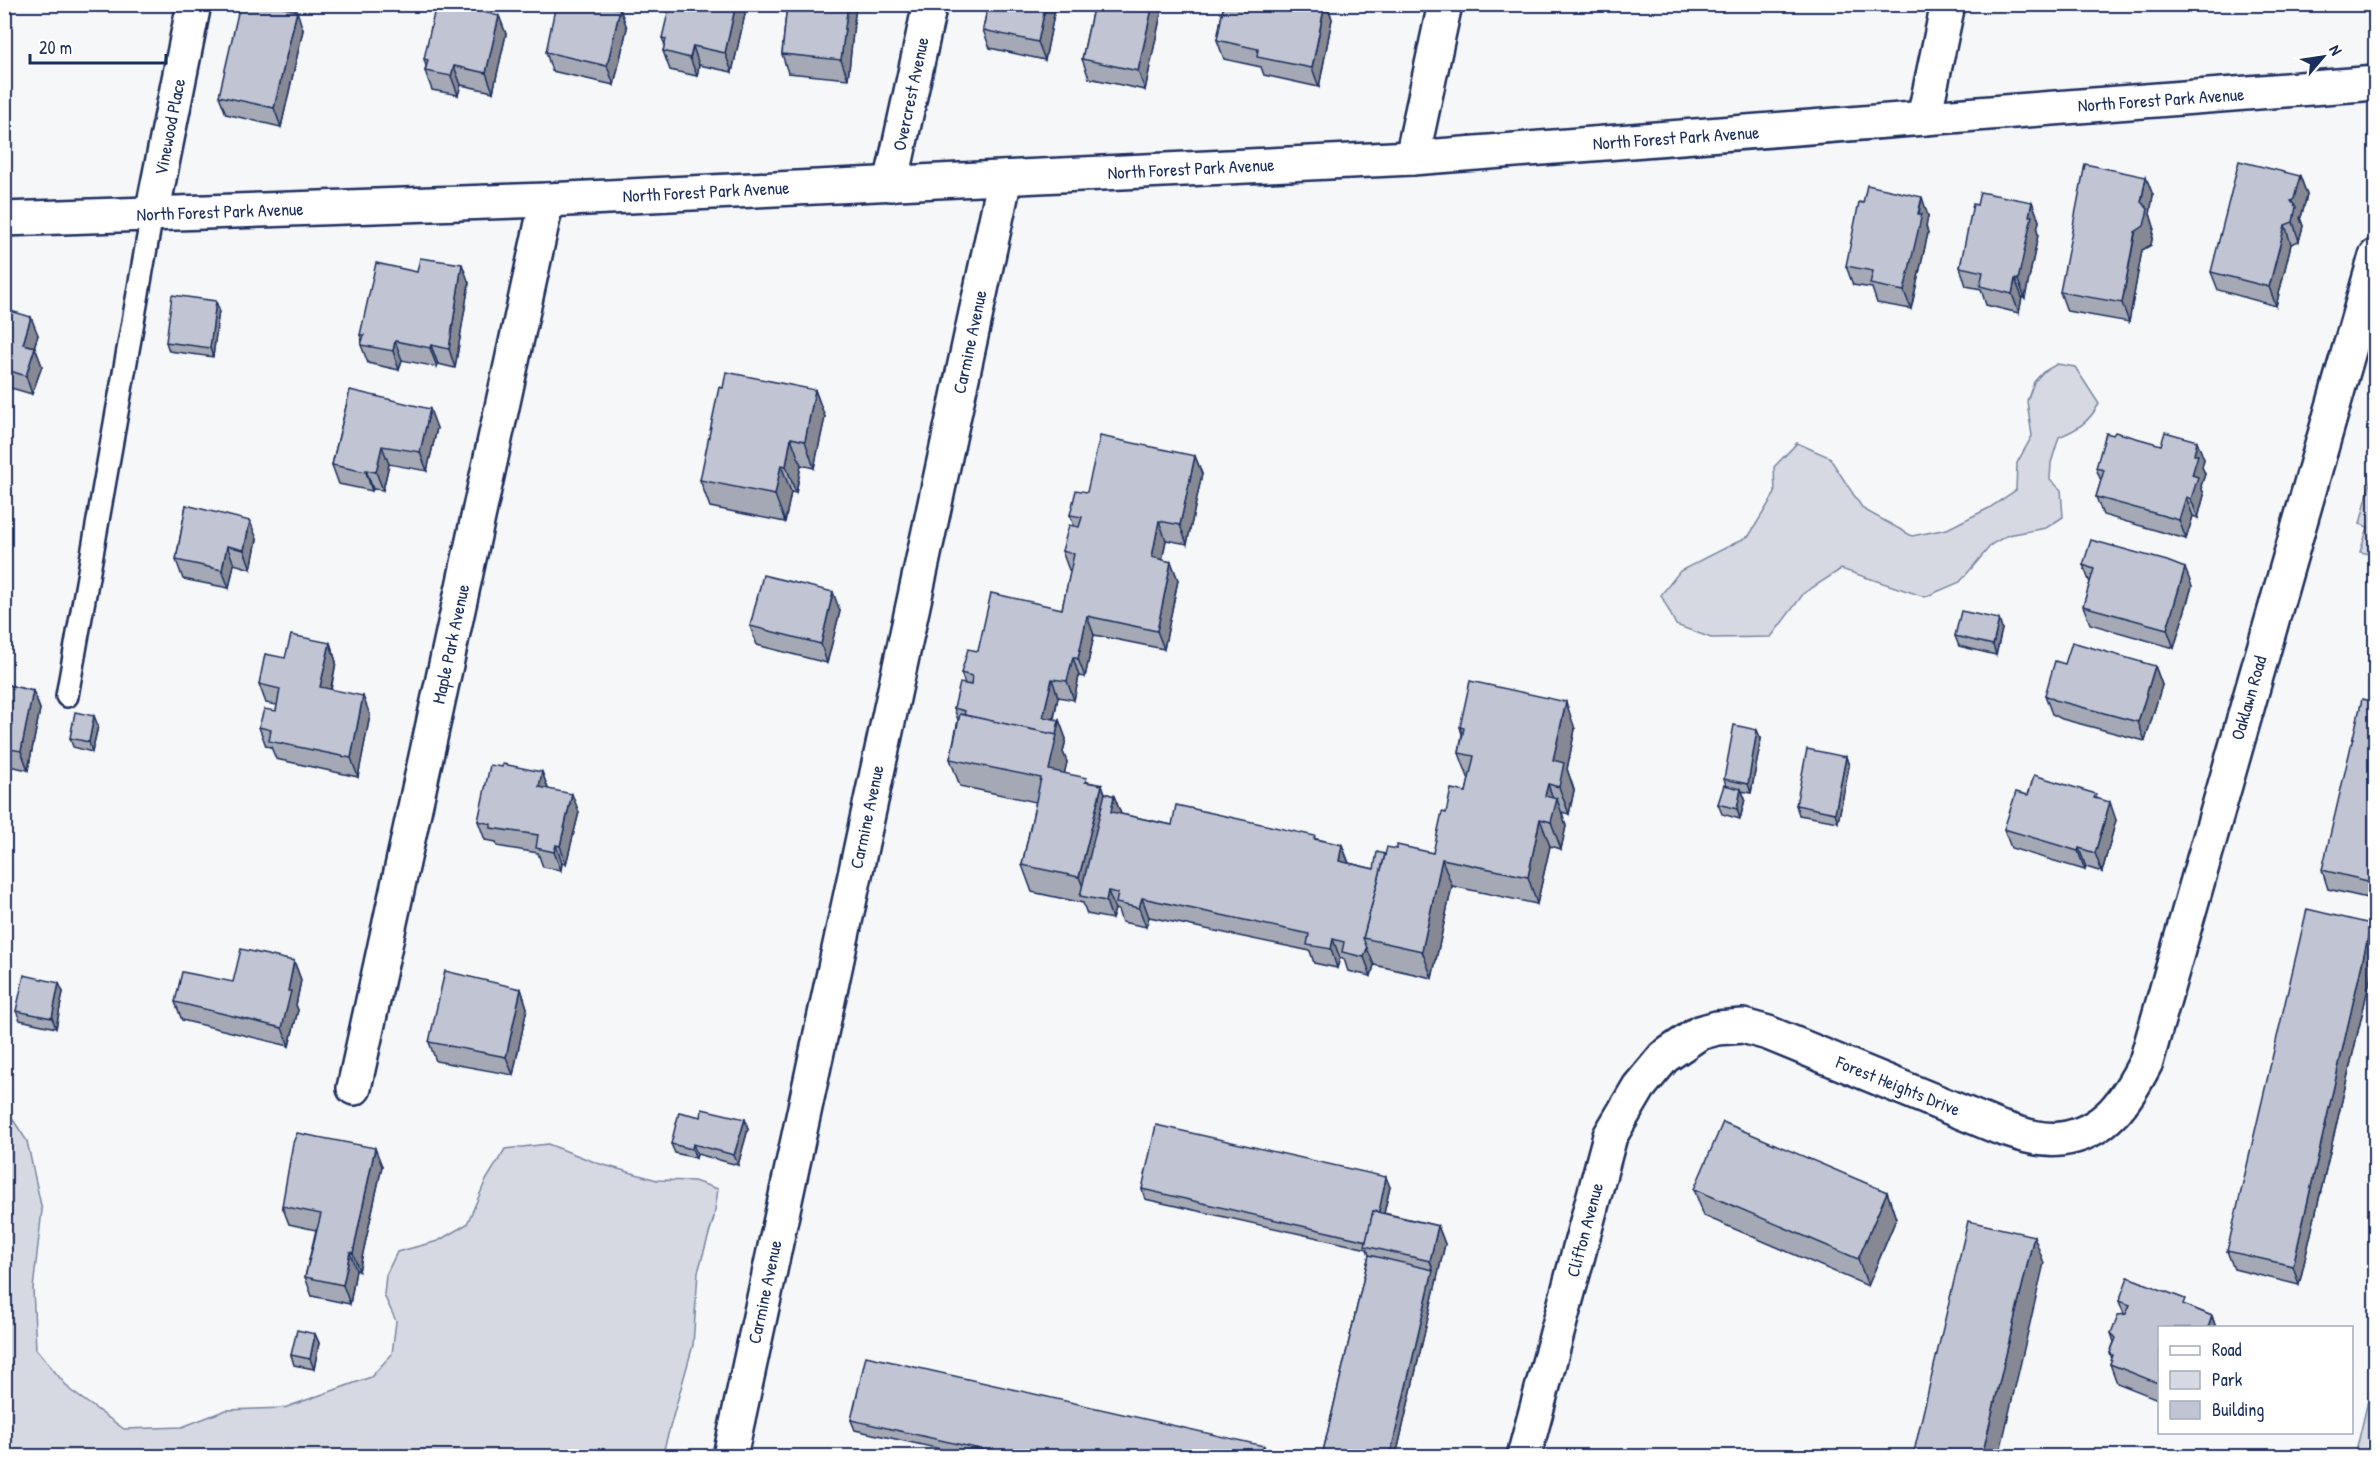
<svg xmlns="http://www.w3.org/2000/svg" width="2380" height="1461" viewBox="0 0 2380 1461" font-family="'Patrick Hand',sans-serif">
	<rect width="100%" height="100%" fill="#f6f7f9"/>
	<filter id="ink" filterUnits="userSpaceOnUse"><feTurbulence type="fractalNoise" baseFrequency=".0167" numOctaves="2"/><feDisplacementMap in="SourceGraphic" scale="12" xChannelSelector="R" yChannelSelector="G"/><feConvolveMatrix kernelMatrix="1 2 1 2 8 2 1 2 1" color-interpolation-filters="sRGB"/></filter>
	<g filter="url(#ink)">
		<!-- green -->
		<g fill="#d6d9e2" stroke="#7884a0" stroke-width="1.5">
			<path d="M2057,364L2075,367L2099,404C2088,423 2078,429 2059,437L2051,463L2050,479L2061,490L2063,517L2046,528L2008,535L1992,544L1960,582L1925,597L1841,569L1804,593L1771,637L1711,638L1676,625L1661,595L1680,571L1749,536L1775,493L1774,467L1797,443L1829,457L1863,509L1912,536L1947,529L1989,508L2016,490L2017,463L2032,436L2027,401L2034,382L2043,372Z"/>
			<polygon points="2375,465 2376,555 2375,555 2360,552 2368,527 2360,524"/>
			<polygon points="4,1106 27,1141 42,1210 33,1289 36,1349 70,1390 124,1429 182,1427 226,1410 284,1408 371,1377 392,1354 396,1321 384,1295 386,1275 397,1252 438,1241 467,1224 485,1182 505,1149 548,1144 597,1163 657,1180 694,1181 718,1189 714,1217 698,1272 693,1345 662,1456 5,1456"/>
			<polygon points="2375,1371 2375,1456 2355,1456"/>
		</g>
		<g fill="none" stroke-linecap="round" stroke-linejoin="round">
			<!-- lane casing -->
			<g stroke="#1b2f5e" stroke-width="26">
				<polyline id="lane" points="67,696 152,214"/>
			</g>
			<!-- street casing -->
			<g stroke="#1b2f5e" stroke-width="38">
				<g id="street">
					<polyline points="1924,118 1948,4"/>
					<polyline points="1412,158 1445,4"/>
					<polyline points="891,184 930,4"/>
					<polyline points="152,214 194,4"/>
					<polyline points="354,1088 547,200"/>
					<polyline points="730,1456 1005,178"/>
					<path d="M1524,1456L1610,1136L1639,1087L1664,1057L1699,1033L1717,1028L1743,1026L1768,1033L1998,1127C2017,1133 2041,1142 2061,1139C2106,1133 2127,1099 2146,1062L2376,256"/>
				</g>
			</g>
			<!-- secondary casing -->
			<g stroke="#1b2f5e" stroke-width="38">
				<polyline id="secondary" points="4,219 547,200 1412,158 2376,83"/>
			</g>
			<!-- lane -->
			<use href="#lane" stroke="#fff" stroke-width="21"/>
			<!-- street -->
			<use href="#street" stroke="#fff" stroke-width="33"/>
			<!-- secondary -->
			<use href="#secondary" stroke="#fff" stroke-width="33"/>
		</g>
		<!-- wall -->
		<g fill="#a5a9b5" stroke="#1b2f5e" stroke-width="1.5">
			<polygon points="787,4 856,4 848,79 788,73 782,54"/>
			<polygon points="988,4 1056,4 1045,60 990,48 983,30"/>
			<polygon points="1094,4 1163,4 1145,90 1089,78 1082,59"/>
			<polygon points="1224,4 1327,4 1332,19 1319,87 1264,75 1261,67 1224,59 1217,40"/>
			<polygon points="620,9 627,28 614,85 552,71 546,52"/>
			<polygon points="745,14 732,72 699,65 697,76 670,70 663,51 665,45 662,38"/>
			<polygon points="499,16 506,34 493,92 461,85 458,95 432,90 425,71 426,66 424,59"/>
			<polygon points="303,30 281,127 226,114 219,96"/>
			<polygon points="2300,176 2307,195 2301,217 2300,218 2303,226 2299,241 2291,244 2276,306 2218,290 2211,272"/>
			<polygon points="2153,195 2150,214 2154,227 2151,245 2142,250 2129,322 2067,311 2060,292"/>
			<polygon points="2032,202 2039,221 2037,230 2038,235 2025,298 2022,297 2019,313 1986,305 1981,289 1966,286 1960,267 1977,205"/>
			<polygon points="1928,216 1926,226 1928,233 1911,309 1877,303 1872,288 1853,285 1846,266"/>
			<polygon points="469,283 455,368 438,364 437,367 402,360 399,370 368,363 361,345 362,341 360,335"/>
			<polygon points="4,309 38,335 34,347 42,366 32,394 4,386"/>
			<polygon points="219,310 213,357 169,351 166,342"/>
			<polygon points="350,390 437,428 427,471 389,464 383,490 373,489 372,491 339,484 332,465"/>
			<polygon points="815,390 825,417 814,468 801,465 796,493 791,492 785,522 710,507 700,480"/>
			<polygon points="2113,435 2204,459 2202,467 2205,474 2201,486 2204,495 2198,518 2193,516 2186,539 2103,515 2096,497 2101,481 2096,468"/>
			<polygon points="1195,456 1202,474 1187,544 1166,540 1162,560 1171,562 1178,580 1164,649 1094,635 1085,677 1079,676 1074,700 1058,697 1054,719 1059,720 1066,739 1063,752 1067,762 1064,773 1088,782 1102,785 1105,793 1114,796 1121,814 1172,825 1317,839 1342,845 1349,863 1374,869 1385,854 1397,849 1433,853 1446,813 1466,792 1469,780 1459,753 1462,734 1460,727 1575,729 1567,769 1574,790 1569,814 1562,812 1566,826 1561,849 1550,846 1537,904 1452,886 1432,978 1374,965 1371,976 1348,971 1344,959 1340,958 1337,968 1314,963 1310,951 1149,917 1146,927 1122,922 1118,910 1115,909 1112,919 1087,914 1083,903 1032,892 1022,865 1036,802 960,786 950,759 958,720 954,708 965,684 961,673 1062,609 1071,570 1069,570 1062,551 1074,526 1070,515 1087,492"/>
			<polygon points="186,505 257,539 251,569 234,564 229,588 183,579 176,560"/>
			<polygon points="2083,565 2192,586 2174,648 2090,624 2083,606 2090,583"/>
			<polygon points="840,611 827,663 757,645 750,626"/>
			<polygon points="2002,629 1996,655 1959,646 1955,636"/>
			<polygon points="330,643 336,662 331,690 370,715 358,777 276,759 271,747 266,746 259,727 276,711 277,705 266,703 259,684 285,658"/>
			<polygon points="2065,664 2155,666 2162,685 2145,741 2062,719 2052,714 2045,695"/>
			<polygon points="4,684 33,691 40,709 28,770 4,765"/>
			<polygon points="2376,702 2376,900 2328,889 2322,870"/>
			<polygon points="94,716 98,726 92,752 73,747 70,738"/>
			<polygon points="1761,739 1751,793 1742,791 1745,799 1740,819 1722,814 1718,804 1726,785 1724,779"/>
			<polygon points="1846,757 1849,766 1838,822 1799,815 1796,805"/>
			<polygon points="502,767 542,772 548,789 579,812 566,864 562,863 561,870 543,867 538,853 497,846 496,842 485,840 478,821"/>
			<polygon points="2028,795 2097,798 2116,820 2102,872 2086,867 2085,870 2011,848 2004,829"/>
			<polygon points="2371,924 2376,936 2376,954 2299,1285 2234,1269 2227,1251"/>
			<polygon points="294,961 301,980 296,1005 298,1010 289,1046 182,1020 175,1002"/>
			<polygon points="521,989 527,1008 513,1075 436,1061 429,1042"/>
			<polygon points="63,992 56,1028 20,1020 16,1011"/>
			<polygon points="701,1117 745,1119 748,1129 738,1165 697,1154 696,1158 675,1153 671,1144"/>
			<polygon points="382,1166 359,1271 356,1270 350,1304 312,1296 305,1277 316,1230 289,1224 282,1206"/>
			<polygon points="1390,1187 1384,1213 1438,1226 1445,1244 1396,1456 1322,1456 1369,1255 1367,1249 1145,1199 1142,1189"/>
			<polygon points="1694,1189 1887,1192 1896,1219 1868,1286 1704,1216"/>
			<polygon points="2119,1301 2187,1306 2212,1316 2216,1328 2160,1328 2160,1400 2117,1383 2110,1364 2112,1359 2110,1353 2114,1342 2111,1333 2124,1314"/>
			<polygon points="315,1334 319,1343 314,1369 294,1365 291,1355"/>
			<polygon points="851,1420 1268,1456 972,1456 855,1430"/>
		</g>
		<!-- shaded-wall -->
		<g fill="#868994" stroke="#1b2f5e" stroke-width="1.5">
			<polygon points="736,4 741,4 745,14 732,72 725,53"/>
			<polygon points="848,4 856,4 848,79 841,60"/>
			<polygon points="1046,4 1056,4 1045,60 1038,42"/>
			<polygon points="1153,4 1163,4 1145,90 1138,71"/>
			<polygon points="1325,4 1327,4 1332,19 1319,87 1312,68"/>
			<polygon points="620,9 627,28 614,85 607,66"/>
			<polygon points="297,11 303,30 281,127 274,108"/>
			<polygon points="499,16 506,34 493,92 486,73"/>
			<polygon points="693,46 699,65 697,76 690,58"/>
			<polygon points="454,66 461,85 458,95 451,76"/>
			<polygon points="2300,176 2307,195 2301,217 2300,218 2303,226 2299,241 2293,222 2291,201"/>
			<polygon points="2146,177 2153,195 2150,214 2154,227 2151,245 2142,250 2129,322 2122,303"/>
			<polygon points="1922,197 1928,216 1926,226 1928,233 1911,309 1904,291"/>
			<polygon points="2032,202 2039,221 2037,230 2038,235 2025,298 2018,280 2029,216"/>
			<polygon points="2285,225 2291,244 2276,306 2269,287"/>
			<polygon points="462,264 469,283 455,368 449,349"/>
			<polygon points="2015,279 2022,297 2019,313 2012,294"/>
			<polygon points="216,301 219,310 213,357 210,348"/>
			<polygon points="31,317 38,335 29,362 23,344"/>
			<polygon points="395,341 402,360 399,370 393,351"/>
			<polygon points="431,345 438,364 437,367 430,348"/>
			<polygon points="35,347 42,366 32,394 26,376"/>
			<polygon points="815,390 825,417 814,468 805,441"/>
			<polygon points="430,409 437,428 427,471 420,452"/>
			<polygon points="791,438 801,465 796,493 786,466"/>
			<polygon points="2197,441 2204,459 2202,467 2205,474 2201,486 2204,495 2198,518 2191,499 2194,455"/>
			<polygon points="382,446 389,464 383,490 376,472"/>
			<polygon points="1195,456 1202,474 1187,544 1180,525"/>
			<polygon points="781,465 791,492 785,522 775,495"/>
			<polygon points="366,470 373,489 372,491 366,472"/>
			<polygon points="2186,497 2193,516 2186,539 2179,520"/>
			<polygon points="250,521 257,539 251,569 244,550"/>
			<polygon points="1159,521 1166,540 1159,576 1152,557"/>
			<polygon points="227,546 234,564 229,588 222,570"/>
			<polygon points="1171,562 1178,580 1164,649 1157,631"/>
			<polygon points="2185,568 2192,586 2174,648 2167,629"/>
			<polygon points="833,592 840,611 827,663 821,644"/>
			<polygon points="1087,616 1094,635 1085,677 1078,659"/>
			<polygon points="1999,619 2002,629 1996,655 1993,645"/>
			<polygon points="330,643 336,662 327,706 320,687"/>
			<polygon points="1073,657 1079,676 1074,700 1067,681"/>
			<polygon points="2155,666 2162,685 2145,741 2138,722"/>
			<polygon points="1052,679 1058,697 1050,735 1043,717"/>
			<polygon points="33,691 40,709 28,770 21,751"/>
			<polygon points="363,696 370,715 358,777 351,758"/>
			<polygon points="1566,702 1575,729 1567,769 1574,790 1569,814 1559,787 1553,760"/>
			<polygon points="94,716 98,726 92,752 89,742"/>
			<polygon points="1059,720 1066,739 1063,752 1067,762 1059,797 1049,770"/>
			<polygon points="1757,730 1761,739 1751,793 1748,784"/>
			<polygon points="1846,757 1849,766 1838,822 1835,813"/>
			<polygon points="542,772 549,791 539,787"/>
			<polygon points="1548,784 1555,804 1557,799 1566,826 1561,849 1551,822 1545,796"/>
			<polygon points="1102,785 1111,810 1114,796 1121,814 1087,897 1079,877"/>
			<polygon points="1741,789 1745,799 1740,819 1737,809"/>
			<polygon points="572,794 579,812 566,864 560,846"/>
			<polygon points="2110,802 2116,820 2102,872 2095,853"/>
			<polygon points="1540,819 1550,846 1537,904 1528,877"/>
			<polygon points="556,845 562,863 561,870 554,852"/>
			<polygon points="1342,845 1349,864 1339,861"/>
			<polygon points="2079,848 2086,867 2085,870 2078,851"/>
			<polygon points="1442,859 1452,886 1432,978 1422,951"/>
			<polygon points="1108,891 1115,909 1112,919 1106,901"/>
			<polygon points="1142,898 1149,917 1146,927 1139,908"/>
			<polygon points="2371,924 2376,936 2376,954 2299,1285 2293,1266"/>
			<polygon points="1333,939 1340,958 1337,968 1331,949"/>
			<polygon points="1367,948 1374,965 1371,976 1364,957"/>
			<polygon points="294,961 301,980 296,1005 298,1010 289,1046 282,1028 288,991"/>
			<polygon points="59,983 63,992 56,1028 52,1018"/>
			<polygon points="521,989 527,1008 513,1075 506,1057"/>
			<polygon points="745,1119 748,1129 738,1165 734,1155"/>
			<polygon points="693,1144 697,1154 696,1158 692,1149"/>
			<polygon points="375,1148 382,1166 359,1271 353,1253"/>
			<polygon points="1386,1177 1390,1187 1376,1248 1372,1242"/>
			<polygon points="1887,1192 1896,1219 1868,1286 1858,1259"/>
			<polygon points="1438,1226 1445,1244 1396,1456 1390,1456 1433,1270 1430,1261"/>
			<polygon points="2034,1236 2044,1263 1999,1456 1982,1456"/>
			<polygon points="350,1252 356,1270 350,1304 343,1285"/>
			<polygon points="2212,1316 2216,1328 2208,1328"/>
			<polygon points="315,1334 319,1343 314,1369 310,1359"/>
			<polygon points="1264,1446 1268,1456 1262,1456"/>
		</g>
		<!-- building -->
		<g fill="#c0c4d3" stroke="#1b2f5e" stroke-width="1.5">
			<polygon points="240,4 268,4 297,11 274,108 219,96"/>
			<polygon points="436,4 451,4 499,16 486,73 454,66 451,76 425,71 428,60 424,59"/>
			<polygon points="556,4 599,4 620,9 607,66 546,52"/>
			<polygon points="670,4 736,4 725,53 693,46 690,58 663,51 666,39 662,38"/>
			<polygon points="787,4 848,4 841,60 782,54"/>
			<polygon points="988,4 1046,4 1038,42 983,30"/>
			<polygon points="1094,4 1153,4 1138,71 1082,59"/>
			<polygon points="1224,4 1325,4 1312,68 1257,57 1258,49 1217,40"/>
			<polygon points="2239,161 2300,176 2294,199 2291,201 2296,207 2293,222 2285,225 2269,287 2211,272"/>
			<polygon points="2085,164 2146,177 2141,202 2148,209 2144,226 2135,232 2122,303 2060,292"/>
			<polygon points="1867,185 1922,197 1918,214 1922,214 1904,291 1870,284 1873,271 1846,266 1859,202 1863,203"/>
			<polygon points="1980,192 2032,202 2029,216 2032,216 2018,280 2015,279 2012,294 1980,286 1983,272 1960,267 1973,204 1977,205"/>
			<polygon points="420,258 462,264 449,349 431,345 430,348 395,341 393,351 361,345 364,335 360,335 376,263 417,272"/>
			<polygon points="172,295 216,301 210,348 166,342"/>
			<polygon points="4,309 31,317 23,344 35,347 26,376 4,369"/>
			<polygon points="726,372 815,390 805,441 791,438 786,466 781,465 775,495 700,480 719,387 723,388"/>
			<polygon points="350,390 430,409 420,452 382,446 376,472 366,470 366,472 332,465"/>
			<polygon points="2115,432 2161,445 2165,432 2197,441 2194,455 2198,455 2192,475 2198,477 2191,499 2186,497 2179,520 2096,497 2104,470 2096,468 2106,433 2113,435"/>
			<polygon points="1100,436 1195,456 1180,525 1159,521 1152,557 1171,562 1157,631 1087,616 1078,659 1073,657 1067,681 1052,679 1043,717 1059,720 1056,735 964,715 965,711 954,708 960,683 971,685 972,676 961,673 968,649 978,651 991,593 1062,609 1074,554 1062,551 1069,525 1079,527 1082,517 1070,515 1076,490 1087,492"/>
			<polygon points="186,505 250,521 244,550 227,546 222,570 176,560"/>
			<polygon points="2091,540 2167,561 2185,568 2167,629 2083,606 2094,569 2083,565"/>
			<polygon points="763,575 833,592 821,644 750,626"/>
			<polygon points="1961,611 1999,619 1993,645 1955,636"/>
			<polygon points="291,635 330,643 320,687 363,696 351,758 269,741 271,730 259,727 264,709 276,711 280,689 259,684 265,654 285,658"/>
			<polygon points="2072,642 2155,666 2138,722 2055,700 2045,695 2055,661 2065,664"/>
			<polygon points="1470,681 1566,702 1553,760 1564,763 1559,787 1548,784 1545,796 1557,799 1551,822 1540,819 1528,877 1442,859 1422,951 1363,938 1387,847 1397,849 1397,845 1433,853 1442,812 1446,813 1451,789 1466,792 1474,756 1459,753 1464,728 1460,727"/>
			<polygon points="4,684 33,691 21,751 4,748"/>
			<polygon points="2362,699 2376,702 2376,883 2322,870"/>
			<polygon points="75,712 94,716 89,742 70,738"/>
			<polygon points="960,714 1057,735 1049,770 1087,778 1085,782 1102,785 1079,877 1022,865 1041,778 950,759"/>
			<polygon points="1734,725 1757,730 1748,784 1724,779"/>
			<polygon points="1807,749 1846,757 1835,813 1796,805"/>
			<polygon points="503,764 542,772 539,787 572,794 560,846 556,845 554,852 536,848 538,835 491,828 491,824 478,821 490,765 502,767"/>
			<polygon points="2034,775 2096,794 2094,798 2110,802 2095,853 2079,848 2078,851 2004,829 2016,792 2028,795"/>
			<polygon points="1724,785 1741,789 1737,809 1718,804"/>
			<polygon points="1105,793 1114,796 1111,812 1162,823 1172,825 1176,805 1315,836 1314,839 1342,845 1339,861 1374,869 1377,852 1385,854 1363,938 1367,948 1364,957 1342,952 1344,942 1333,939 1331,949 1307,945 1309,934 1142,898 1139,908 1116,903 1118,893 1108,891 1106,901 1080,896"/>
			<polygon points="2307,909 2371,924 2293,1266 2227,1251"/>
			<polygon points="241,949 294,961 288,991 291,991 282,1028 175,1002 182,972 233,982"/>
			<polygon points="445,971 521,989 506,1057 429,1042"/>
			<polygon points="24,975 59,983 52,1018 16,1011"/>
			<polygon points="702,1109 745,1119 734,1155 693,1144 692,1149 671,1144 679,1112 701,1117"/>
			<polygon points="1723,1122 1887,1192 1858,1259 1694,1189"/>
			<polygon points="1156,1125 1386,1177 1379,1212 1373,1211 1367,1241 1142,1189"/>
			<polygon points="297,1133 375,1148 353,1253 350,1252 343,1285 305,1277 321,1214 282,1206 293,1143"/>
			<polygon points="1373,1211 1438,1226 1430,1261 1365,1246"/>
			<polygon points="1968,1221 2034,1236 1982,1456 1913,1456"/>
			<polygon points="1369,1255 1433,1270 1390,1456 1322,1456"/>
			<polygon points="2128,1277 2185,1299 2183,1304 2212,1316 2208,1328 2160,1328 2160,1384 2110,1364 2113,1355 2110,1353 2116,1338 2111,1333 2118,1315 2126,1314 2130,1305 2119,1301"/>
			<polygon points="297,1330 315,1334 310,1359 291,1355"/>
			<polygon points="866,1356 1264,1446 1262,1456 1011,1456 851,1420"/>
		</g>
	</g>
	<g text-anchor="middle" stroke-width="4.5" stroke-linejoin="round" paint-order="stroke">
		<!-- street labels -->
		<g font-size="18" fill="#1b2f5e" stroke="#fff">
			<text transform="translate(911 94) rotate(-78)" y="6">Overcrest Avenue</text>
			<text transform="translate(2161 100) rotate(-4)" y="6">North Forest Park Avenue</text>
			<text transform="translate(170 127) rotate(-79)" y="6">Vinewood Place</text>
			<text transform="translate(1676 138) rotate(-4)" y="6">North Forest Park Avenue</text>
			<text transform="translate(1191 169) rotate(-3)" y="6">North Forest Park Avenue</text>
			<text transform="translate(706 192) rotate(-3)" y="6">North Forest Park Avenue</text>
			<text transform="translate(220 212) rotate(-2)" y="6">North Forest Park Avenue</text>
			<text transform="translate(970 342) rotate(-78)" y="6">Carmine Avenue</text>
			<text transform="translate(451 644) rotate(-78)" y="6">Maple Park Avenue</text>
			<text transform="translate(2249 698) rotate(-74)" y="6">Oaklawn Road</text>
			<text transform="translate(867 817) rotate(-78)" y="6">Carmine Avenue</text>
			<text transform="translate(1898 1086) rotate(22)" y="6">Forest Heights Drive</text>
			<text transform="translate(1585 1230) rotate(-75)" y="6">Clifton Avenue</text>
			<text transform="translate(765 1292) rotate(-78)" y="6">Carmine Avenue</text>
		</g>
	</g>
	<!-- margin -->
	<rect width="2380" height="1461" fill="none" stroke="#fff" stroke-width="24"/>
	<rect x="12" y="12" width="2356" height="1437" fill="none" stroke="#1b2f5e" stroke-width="2" filter="url(#ink)"/>
	<!-- legend -->
	<rect x="2158" y="1326" width="195" height="108" fill="#ffffff" stroke="#a4acbf" stroke-width="1.5"/>
	<rect x="2170" y="1346" width="30" height="9" fill="#ffffff" stroke="#a4acbf" stroke-width="1.5"/>
	<text x="2212" y="1356" font-size="18" fill="#1b2f5e">Road</text>
	<rect x="2170" y="1371" width="30" height="18" fill="#d6d9e2" stroke="#a4acbf" stroke-width="1.5"/>
	<text x="2212" y="1386" font-size="18" fill="#1b2f5e">Park</text>
	<rect x="2170" y="1401" width="30" height="18" fill="#c0c4d3" stroke="#a4acbf" stroke-width="1.5"/>
	<text x="2212" y="1416" font-size="18" fill="#1b2f5e">Building</text>
	<!-- north arrow -->
	<g transform="translate(2323 57) rotate(61)" stroke="#ffffff" stroke-width="4.5" paint-order="stroke">
	<path d="M0-4.5L10 22L0 15L-10 22Z" fill="#1b2f5e"/>
	<text y="-9" font-size="16" font-weight="bold" text-anchor="middle" fill="#1b2f5e">N</text>
	</g>
	<!-- scale -->
	<path d="M30 54v9h136v-9" fill="none" stroke="#1b2f5e" stroke-width="3"/>
	<text x="39" y="54" font-size="18" fill="#1b2f5e" stroke="#ffffff" stroke-width="4.5" paint-order="stroke">20 m</text>
</svg>
